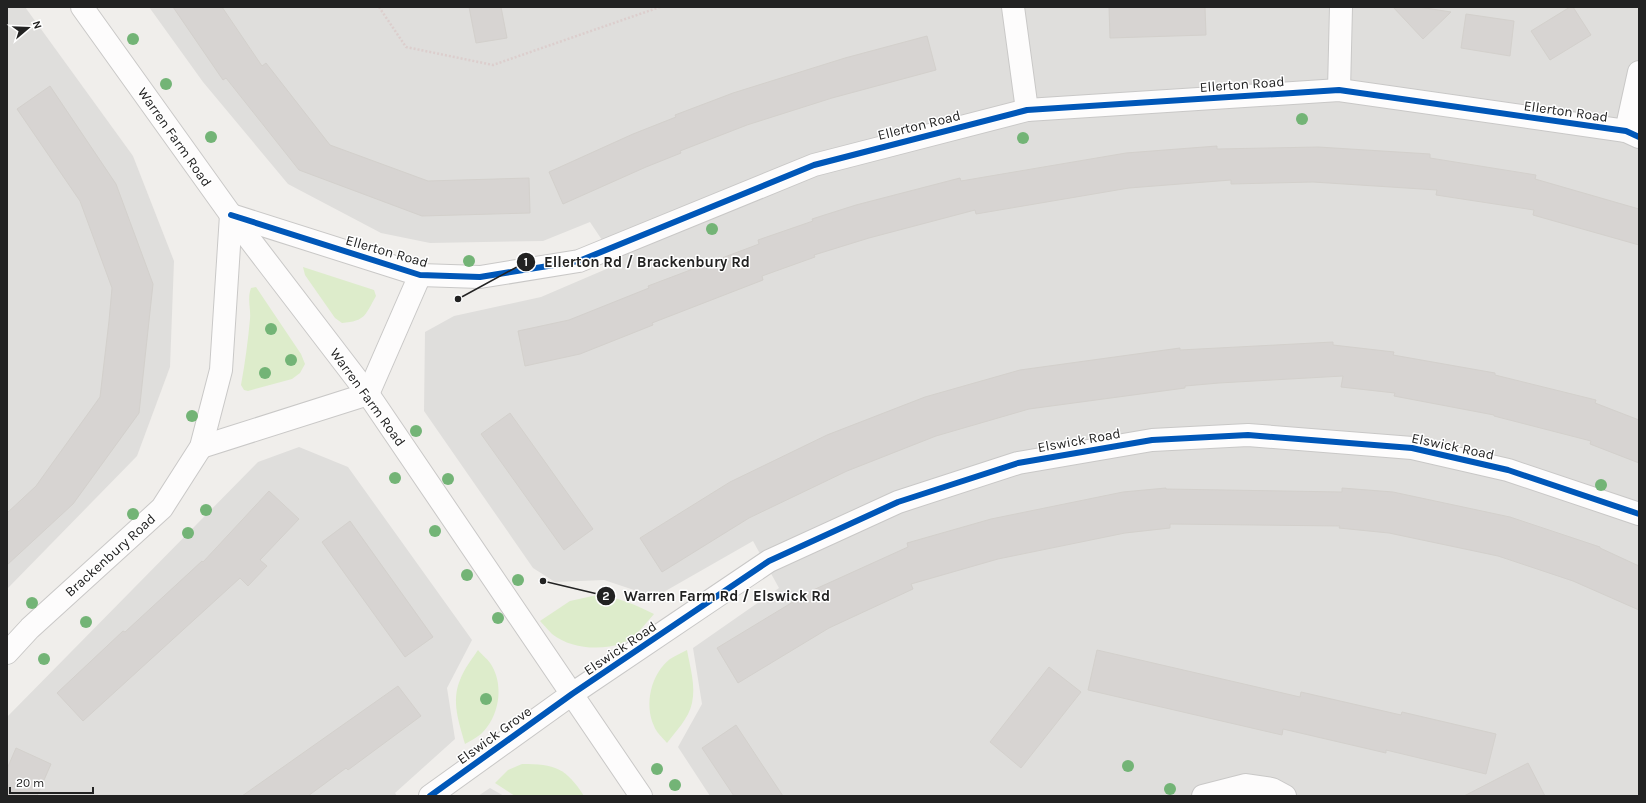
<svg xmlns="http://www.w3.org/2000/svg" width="1646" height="803" viewBox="0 0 1646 803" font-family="Karla,sans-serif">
	<rect width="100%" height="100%" fill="#f0eeeb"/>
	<!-- residential -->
	<g fill="#dfdedc">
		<polygon points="7,7 25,7 133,156 174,261 170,367 137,456 7,589"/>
		<polygon points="149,7 1639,7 1639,796 710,796 678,747 702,704 693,648 779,588 753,541 655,597 604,580 555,582 533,568 424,411 425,332 454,316 541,297 618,264 590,222 543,241 430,243 381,233 288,184 203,82"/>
		<polygon points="299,447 348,467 472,640 447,688 455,739 395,793 397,796 7,796 7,717 258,462"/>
		<polygon points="490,788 504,796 478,796"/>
	</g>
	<!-- grass -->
	<g fill="#ddeccb">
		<path d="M303,267L374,290L376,296C365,315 366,321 342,323L335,318L305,275Z"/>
		<path d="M256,287L301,354L305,364L300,373L292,379L248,391L244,390L241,385C245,363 248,341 250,319C251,308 247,299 251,288Z"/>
		<path d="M597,595C618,597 636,605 654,614C645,624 635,638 623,643C601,651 571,649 552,634C548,630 544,625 540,621L570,601Z"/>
		<path d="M478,650C482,655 489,660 492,666C504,687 499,717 481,734C476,738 470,741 465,744C459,723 451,701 460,680C464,669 472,659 478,650Z"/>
		<path d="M687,650C690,667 696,686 692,703C689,718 676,731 667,743C662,737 656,732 654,726C644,704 651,674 670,659C675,656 681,653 687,650Z"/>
		<path d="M522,764C555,764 566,768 584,796H515L495,783L508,770Z"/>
	</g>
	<!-- building -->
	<g fill="#d7d4d2" stroke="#d3d0cc">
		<polygon points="173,7 222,7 262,66 266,63 330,145 428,181 529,178 530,213 422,216 299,170 226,78 223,80"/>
		<polygon points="469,7 501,7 507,38 476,43"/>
		<polygon points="1109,7 1205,7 1206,35 1110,38"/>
		<polygon points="1393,7 1419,7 1451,12 1423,39"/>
		<polygon points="1570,7 1573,7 1591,35 1550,60 1531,31"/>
		<polygon points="1466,14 1514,21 1510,56 1461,48"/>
		<polygon points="927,36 936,70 832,98 747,125 680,151 681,153 646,167 563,204 549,172 633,134 676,117 675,115 733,93 845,58"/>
		<polygon points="50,86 116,184 153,284 139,413 73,504 7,565 7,513 36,486 100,397 109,321 112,288 80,201 17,109"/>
		<polygon points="1217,146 1217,149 1318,147 1430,154 1430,158 1536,175 1535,179 1639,209 1639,245 1533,215 1534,210 1436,195 1437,190 1313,182 1231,184 1231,180 1129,188 976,214 975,210 869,238 814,255 815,257 762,276 763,280 652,323 653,325 580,354 525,366 518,331 569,320 649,288 648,286 759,244 758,240 813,221 812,219 856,205 960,178 961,181 1126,153"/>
		<polygon points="1333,342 1333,345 1394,352 1393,355 1495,373 1495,375 1596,400 1595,403 1639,420 1639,463 1590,444 1591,441 1494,416 1494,415 1394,396 1395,393 1341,387 1343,376 1219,383 1185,386 1185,388 1029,409 936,436 847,471 749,518 662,572 640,538 730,482 827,435 925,397 1020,370 1180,348 1180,350"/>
		<polygon points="510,413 593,529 564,550 481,434"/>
		<polygon points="1166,488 1166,489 1342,492 1342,488 1393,492 1510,517 1600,547 1600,548 1639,566 1639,610 1573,581 1498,556 1389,533 1339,528 1340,526 1170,524 1170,528 1125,533 998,559 911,584 913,589 829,628 738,683 717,648 811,591 908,547 907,543 991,519 1123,492"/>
		<polygon points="269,491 299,519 260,560 267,566 248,586 240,578 83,721 57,693 123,631 125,632 202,561 203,562"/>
		<polygon points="350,521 433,637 405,657 322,542"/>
		<polygon points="1097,650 1300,697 1301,692 1401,715 1402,712 1496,734 1486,774 1386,750 1386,753 1283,729 1282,735 1088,690"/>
		<polygon points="1049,667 1081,692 1021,768 990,742"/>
		<polygon points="398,686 421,716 348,770 346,768 308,796 242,796"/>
		<polygon points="736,725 763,766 783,796 734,796 702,748"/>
		<polygon points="16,748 51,764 37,796 7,796 7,769"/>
		<polygon points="1528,763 1545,796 1464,796"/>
	</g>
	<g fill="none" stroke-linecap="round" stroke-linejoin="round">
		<!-- minor casing -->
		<g stroke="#c9c8c7" stroke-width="24">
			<g id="minor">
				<polyline points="82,7 231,215 368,394 641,796"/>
				<polyline points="1013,7 1027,110"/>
				<polyline points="1339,90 1341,7"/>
				<polyline points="1626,131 1639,72"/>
				<polyline points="231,215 420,275 480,277 579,261 814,165 1027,110 1339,90 1626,131 1639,137"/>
				<polyline points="368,394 420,275"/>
				<polyline points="201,447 368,394"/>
				<polyline points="7,653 30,628 162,508 201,447 221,370 231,215"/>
				<polyline points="430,796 572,694 769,561 898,502 1018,463 1152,440 1248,435 1412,448 1508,470 1639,514"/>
				<polyline points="1203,796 1246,785 1272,789 1285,796"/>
			</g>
		</g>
		<!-- path -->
		<polyline stroke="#dccecd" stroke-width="2.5" stroke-dasharray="2 2" stroke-linecap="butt" points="379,7 406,47 493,65 660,7"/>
		<!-- minor -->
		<use href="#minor" stroke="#fdfcfc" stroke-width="22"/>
		<!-- cycleway casing -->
		<g stroke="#fff" stroke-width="8">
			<g id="cycleway">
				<polyline points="231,215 420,275 480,277 579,261 814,165 1027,110 1339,90 1626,131 1639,137"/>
				<polyline points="430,796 572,694 769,561 898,502 1018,463 1152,440 1248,435 1412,448 1508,470 1639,514"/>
			</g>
		</g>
		<!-- cycleway -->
		<use href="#cycleway" stroke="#0057b8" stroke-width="6"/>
	</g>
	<!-- trees -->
	<g fill="#73b476">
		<circle cx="133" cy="39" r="6"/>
		<circle cx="166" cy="84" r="6"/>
		<circle cx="1302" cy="119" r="6"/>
		<circle cx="211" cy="137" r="6"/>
		<circle cx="1023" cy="138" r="6"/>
		<circle cx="712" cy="229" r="6"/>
		<circle cx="469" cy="261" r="6"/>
		<circle cx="271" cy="329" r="6"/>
		<circle cx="291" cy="360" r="6"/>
		<circle cx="265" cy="373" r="6"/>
		<circle cx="192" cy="416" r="6"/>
		<circle cx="416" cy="431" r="6"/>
		<circle cx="395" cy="478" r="6"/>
		<circle cx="448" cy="479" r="6"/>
		<circle cx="1601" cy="485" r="6"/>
		<circle cx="206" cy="510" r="6"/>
		<circle cx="133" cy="514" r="6"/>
		<circle cx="435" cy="531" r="6"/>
		<circle cx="188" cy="533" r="6"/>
		<circle cx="467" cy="575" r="6"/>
		<circle cx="518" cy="580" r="6"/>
		<circle cx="32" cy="603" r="6"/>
		<circle cx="498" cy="618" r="6"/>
		<circle cx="86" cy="622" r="6"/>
		<circle cx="44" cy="659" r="6"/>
		<circle cx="486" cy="699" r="6"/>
		<circle cx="1128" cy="766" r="6"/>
		<circle cx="657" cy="769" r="6"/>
		<circle cx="675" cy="785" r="6"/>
		<circle cx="1170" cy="789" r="6"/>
	</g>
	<g text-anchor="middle" stroke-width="3" stroke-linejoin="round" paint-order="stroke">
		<!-- street labels -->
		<g font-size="14" fill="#222" stroke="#fff">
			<text transform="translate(1242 84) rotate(-4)" y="5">Ellerton Road</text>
			<text transform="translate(1566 111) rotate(8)" y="5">Ellerton Road</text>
			<text transform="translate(919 125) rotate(-14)" y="5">Ellerton Road</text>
			<text transform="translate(175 137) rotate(55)" y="5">Warren Farm Road</text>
			<text transform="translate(387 251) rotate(16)" y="5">Ellerton Road</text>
			<text transform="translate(368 397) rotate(54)" y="5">Warren Farm Road</text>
			<text transform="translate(1079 440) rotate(-10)" y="5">Elswick Road</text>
			<text transform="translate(1453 446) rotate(12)" y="5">Elswick Road</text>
			<text transform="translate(110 555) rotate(-42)" y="5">Brackenbury Road</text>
			<text transform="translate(620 648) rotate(-34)" y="5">Elswick Road</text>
			<text transform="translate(494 735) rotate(-36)" y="5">Elswick Grove</text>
		</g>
	</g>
	<!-- callouts -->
	<path fill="none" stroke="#222" stroke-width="1.5" d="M458 299L526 262M543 581L606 596"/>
	<g fill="#222" stroke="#fff" stroke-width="1.5">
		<circle cx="458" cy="299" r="4"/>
		<circle cx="543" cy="581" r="4"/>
		<circle cx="526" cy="262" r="10"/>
		<circle cx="606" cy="596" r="10"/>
	</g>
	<g font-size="12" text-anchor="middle" font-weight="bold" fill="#fff">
		<text x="526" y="266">1</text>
		<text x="606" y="600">2</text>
	</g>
	<g font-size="15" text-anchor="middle" font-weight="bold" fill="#222" stroke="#fff" stroke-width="3" stroke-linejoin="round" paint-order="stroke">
		<text x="647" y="267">Ellerton Rd / Brackenbury Rd</text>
		<text x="727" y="601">Warren Farm Rd / Elswick Rd</text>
	</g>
	<!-- border -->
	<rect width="1646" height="803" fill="none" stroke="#222222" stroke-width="16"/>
	<!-- north arrow -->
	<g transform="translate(28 28) rotate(71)" stroke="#ffffff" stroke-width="3" paint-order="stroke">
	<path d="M0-3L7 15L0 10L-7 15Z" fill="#222222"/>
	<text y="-6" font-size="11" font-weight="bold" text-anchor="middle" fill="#222222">N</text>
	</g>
	<!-- scale -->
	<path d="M10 787v6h83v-6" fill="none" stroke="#222222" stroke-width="2"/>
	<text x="16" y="787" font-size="12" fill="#222222" stroke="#ffffff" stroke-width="3" paint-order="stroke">20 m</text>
</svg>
